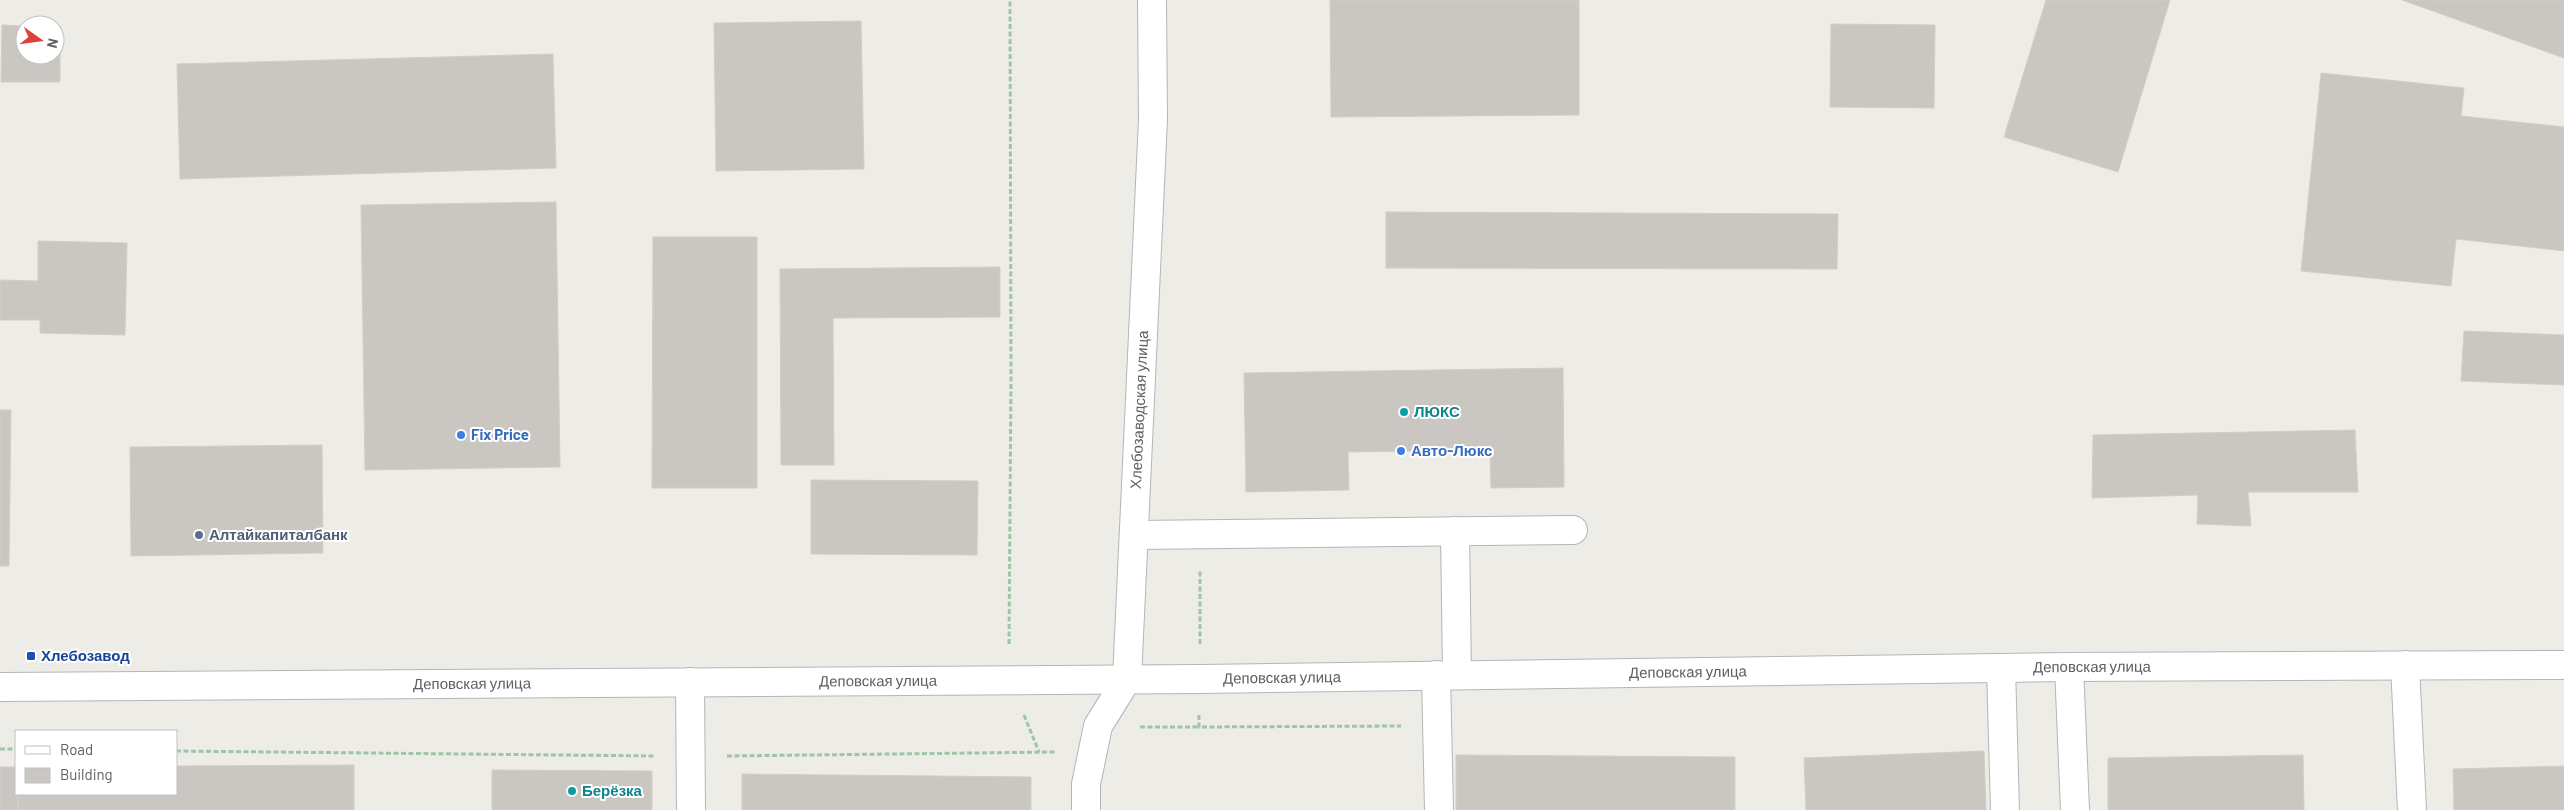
<svg xmlns="http://www.w3.org/2000/svg" width="2564" height="810" viewBox="0 0 2564 810" font-family="Barlow,sans-serif">
	<rect width="100%" height="100%" fill="#eeece6"/>
	<!-- building -->
	<g fill="#cac7c2" stroke="#d3cec4">
		<polygon points="1330,0 1579,0 1579,115 1331,117"/>
		<polygon points="2046,0 2170,0 2118,172 2004,137"/>
		<polygon points="2402,0 2564,0 2564,58"/>
		<polygon points="861,21 864,169 716,171 714,23"/>
		<polygon points="1831,24 1935,25 1934,108 1830,107"/>
		<polygon points="2,25 25,26 25,55 55,55 55,26 60,26 60,82 1,82"/>
		<polygon points="553,54 556,168 180,179 177,64"/>
		<polygon points="2321,73 2464,88 2461,116 2564,127 2564,251 2456,239 2451,286 2301,271"/>
		<polygon points="556,202 560,467 365,470 361,205"/>
		<polygon points="1386,212 1838,214 1837,269 1386,268"/>
		<polygon points="653,237 757,237 757,488 652,488"/>
		<polygon points="38,241 127,243 125,335 40,333 40,320 0,320 0,280 38,281"/>
		<polygon points="1000,267 1000,317 833,318 834,465 781,465 780,269"/>
		<polygon points="2464,331 2564,335 2564,385 2461,381"/>
		<polygon points="1563,368 1564,487 1491,488 1490,450 1348,452 1349,490 1246,492 1244,373"/>
		<polygon points="0,410 11,410 9,566 0,566"/>
		<polygon points="2355,430 2358,492 2248,492 2251,526 2197,524 2198,495 2092,498 2093,435"/>
		<polygon points="322,445 323,553 131,556 130,447"/>
		<polygon points="811,480 978,481 977,555 811,554"/>
		<polygon points="1984,751 1986,810 1806,810 1804,758"/>
		<polygon points="1456,755 1735,757 1735,810 1456,810"/>
		<polygon points="2303,755 2304,810 2108,810 2108,758"/>
		<polygon points="354,765 354,810 18,810 18,794 176,794 176,766"/>
		<polygon points="2564,766 2564,810 2454,810 2453,769"/>
		<polygon points="0,767 16,767 18,810 0,810"/>
		<polygon points="492,770 652,771 652,810 492,810"/>
		<polygon points="742,774 1031,777 1031,810 742,810"/>
	</g>
	<g fill="none" stroke-linecap="round" stroke-linejoin="round">
		<!-- minor casing -->
		<g stroke="#b3b6b9" stroke-width="30">
			<g id="minor">
				<polyline points="1455,531 1457,675"/>
				<polyline points="1134,535 1573,530"/>
				<polyline points="2405,665 2412,810"/>
				<polyline points="2069,667 2075,810"/>
				<polyline points="2001,668 2005,810"/>
				<polyline points="1436,675 1439,810"/>
				<polyline points="690,682 691,810"/>
				<path id="s1" d="M0,687L1200,679L2069,667L2564,665"/>
				<path id="s2" d="M1086,810V784L1098,726L1127,679L1153,119L1152,0"/>
			</g>
		</g>
		<!-- path -->
		<g stroke="#9ec5a7" stroke-width="3" stroke-dasharray="5 2.5" stroke-linecap="butt">
			<polyline points="1009,644 1011,377 1010,0"/>
			<polyline points="1200,644 1200,570"/>
			<polyline points="1024,715 1039,752"/>
			<polyline points="1199,715 1199,727 1401,726"/>
			<polyline points="1140,727 1199,727"/>
			<polyline points="0,749 16,749"/>
			<polyline points="176,751 656,756"/>
			<polyline points="727,756 1056,752"/>
		</g>
		<!-- minor -->
		<use href="#minor" stroke="#fff" stroke-width="28"/>
	</g>
	<!-- markers -->
	<g fill="#0f9aa8" stroke="#fff" stroke-width="2">
		<circle cx="1404" cy="412" r="5"/>
		<circle cx="572" cy="791" r="5"/>
	</g>
	<g fill="#3f7fe0" stroke="#fff" stroke-width="2">
		<circle cx="461" cy="435" r="5"/>
		<circle cx="1401" cy="451" r="5"/>
	</g>
	<circle fill="#5c6f8a" stroke="#fff" stroke-width="2" cx="199" cy="535" r="5"/>
	<rect fill="#1a4fb4" stroke="#fff" stroke-width="2" x="26" y="651" width="10" height="10" rx="2.5"/>
	<g text-anchor="middle" stroke-width="4" stroke-linejoin="round" paint-order="stroke">
		<!-- street labels -->
		<g font-size="15" fill="#5d6165" stroke="#fff">
			<text dy="5" stroke="none"><textPath href="#s2" startOffset="410">Хлебозаводская улица</textPath></text>
			<text dy="5" stroke="none"><textPath href="#s1" startOffset="2092">Деповская улица</textPath></text>
			<text dy="5" stroke="none"><textPath href="#s1" startOffset="1688">Деповская улица</textPath></text>
			<text dy="5" stroke="none"><textPath href="#s1" startOffset="1282">Деповская улица</textPath></text>
			<text dy="5" stroke="none"><textPath href="#s1" startOffset="878">Деповская улица</textPath></text>
			<text dy="5" stroke="none"><textPath href="#s1" startOffset="472">Деповская улица</textPath></text>
		</g>
		<!-- culture labels -->
		<g font-size="15" font-weight="bold" fill="#0d838f" stroke="#fff" text-anchor="start">
			<text x="1414" y="417">ЛЮКС</text>
			<text x="582" y="796">Берёзка</text>
		</g>
		<!-- shop labels -->
		<g font-size="15" font-weight="bold" fill="#366cbe" stroke="#fff" text-anchor="start">
			<text x="471" y="440">Fix Price</text>
			<text x="1411" y="456">Авто-Люкс</text>
		</g>
		<!-- service labels -->
		<g font-size="15" font-weight="bold" fill="#4e5e75" stroke="#fff" text-anchor="start">
			<text x="209" y="540">Алтайкапиталбанк</text>
		</g>
		<!-- transit labels -->
		<g font-size="15" font-weight="bold" fill="#164399" stroke="#fff" text-anchor="start">
			<text x="41" y="661">Хлебозавод</text>
		</g>
	</g>
	<!-- legend -->
	<rect x="15" y="730" width="162" height="65" fill="#ffffff" stroke="#bec0c1"/>
	<rect x="25" y="746" width="25" height="8" fill="#ffffff" stroke="#bec0c1"/>
	<text x="60" y="755" font-size="15" fill="#5d6165">Road</text>
	<rect x="25" y="768" width="25" height="15" fill="#cac7c2" stroke="#bec0c1"/>
	<text x="60" y="780" font-size="15" fill="#5d6165">Building</text>
	<!-- north arrow -->
	<g transform="translate(40 40) rotate(104)"><circle r="24" fill="#ffffff" stroke="#bec0c1"/>
	<path d="M0-4L9 19L0 12L-9 19Z" fill="#de423c"/>
	<text y="-8" font-size="14" font-weight="bold" text-anchor="middle" fill="#5d6165">N</text>
	</g>
</svg>
